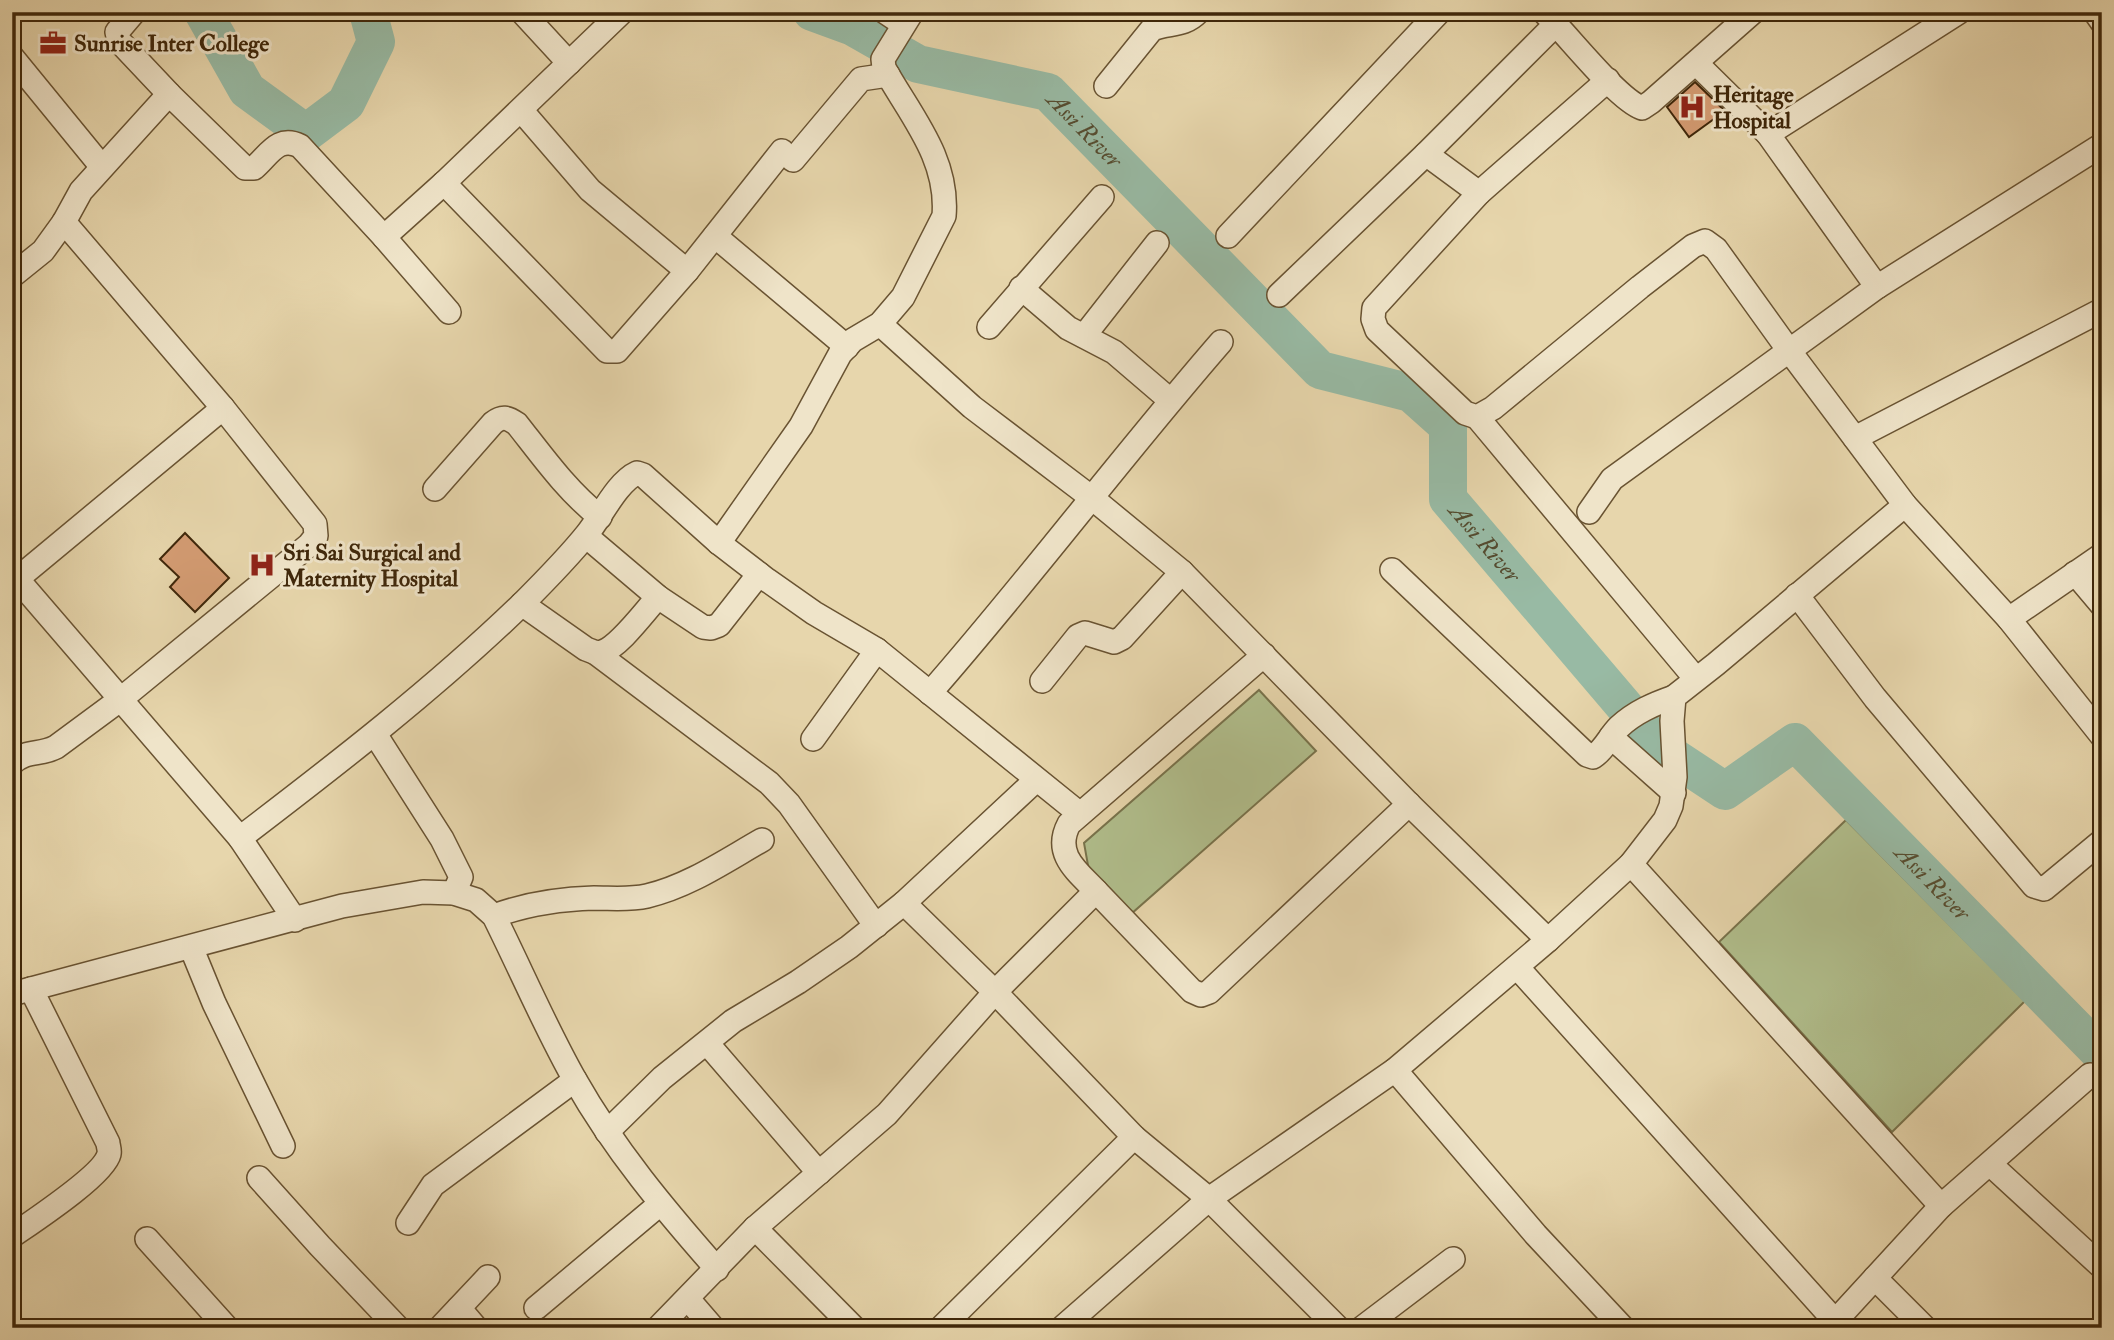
<svg xmlns="http://www.w3.org/2000/svg" width="2114" height="1340" viewBox="0 0 2114 1340" font-family="'IM FELL Double Pica',serif">
	<rect width="100%" height="100%" fill="#e7d6ac"/>
	<filter id="stains"><feTurbulence type="fractalNoise" baseFrequency=".00286" numOctaves="4"/><feColorMatrix values="0 0 0 0 .2 0 0 0 0 .09 0 0 0 0 .02 0 0 0 .5 -.17"/></filter>
	<radialGradient id="worn" r=".72"><stop offset=".6" stop-color="#630" stop-opacity="0"/><stop offset="1" stop-color="#630" stop-opacity=".3"/></radialGradient>
	<!-- green -->
	<g fill="#b1bf8d" stroke="#78734c" stroke-width="2">
		<polygon points="1259,690 1316,751 1131,914 1089,871 1084,843"/>
		<polygon points="1846,820 2025,1001 1892,1132 1719,942"/>
	</g>
	<g fill="none" stroke-linecap="round" stroke-linejoin="round">
		<!-- river -->
		<g stroke="#98baa4" stroke-width="38">
			<polyline points="203,12 247,90 306,133 346,103 376,42 368,12"/>
			<path id="s1" d="M812,12L853,27L918,64L1048,92L1320,370L1411,393L1448,426V499L1660,748L1725,791L1795,742L2102,1055"/>
		</g>
	</g>
	<!-- building -->
	<g fill="#d49c73" stroke="#3f270a" stroke-width="2">
		<polygon points="1695,82 1725,111 1689,137 1667,107"/>
		<polygon points="185,533 229,578 195,612 170,587 179,577 160,559"/>
	</g>
	<g fill="none" stroke-linecap="round" stroke-linejoin="round">
		<!-- minor casing -->
		<g stroke="#695332" stroke-width="26">
			<g id="minor">
				<polyline points="134,12 117,32 119,41 169,94"/>
				<polyline points="522,12 569,63"/>
				<polyline points="885,12 903,24"/>
				<path d="M1544,12C1567,34 1617,99 1642,108L1651,102L1753,12"/>
				<polyline points="2095,12 2102,22"/>
				<polyline points="12,57 102,167"/>
				<polyline points="1696,63 1768,134"/>
				<path d="M1106,86L1152,29C1170,22 1183,27 1198,12"/>
				<polyline points="521,110 590,190 687,271 782,151"/>
				<polyline points="1426,154 1479,193 1608,80"/>
				<polyline points="793,160 861,79 888,75"/>
				<polyline points="444,183 607,351 617,351 687,271"/>
				<polyline points="1479,193 1374,308 1373,319 1377,330 1465,413 1477,417 1493,408 1640,287 1693,246 1705,241 1716,249 1785,345 1905,505 2009,619 2102,736"/>
				<polyline points="64,222 223,408"/>
				<polyline points="715,236 847,347"/>
				<polyline points="1228,236 1439,12"/>
				<polyline points="384,237 444,183 622,12"/>
				<path d="M12,276L43,251L64,222L81,191L169,94L245,168H254C269,155 278,135 300,146L384,237L449,312"/>
				<polyline points="1877,287 1768,134 1959,12"/>
				<polyline points="1021,288 1068,328 1114,352 1170,400"/>
				<polyline points="1279,295 1426,154 1556,24"/>
				<polyline points="880,324 972,407 1092,498 1182,572 1409,804 1548,940"/>
				<polyline points="989,327 1102,197"/>
				<polyline points="1084,336 1157,243"/>
				<polyline points="1477,417 1696,679"/>
				<polyline points="1855,438 2102,310"/>
				<path d="M435,489L493,423C502,416 507,417 517,424C543,457 567,491 600,517"/>
				<polyline points="1589,512 1612,479 1877,287 2102,145"/>
				<polyline points="586,536 658,597 703,627 711,628 719,625 759,574"/>
				<path d="M719,543L801,426L840,354L853,340L880,324L903,297L944,216C949,158 910,115 884,68L883,59L912,12"/>
				<path d="M1392,570L1587,755L1593,757C1605,749 1609,737 1619,727C1635,712 1654,704 1674,697"/>
				<polyline points="12,573 240,838 295,920"/>
				<polyline points="2075,573 2102,605"/>
				<polyline points="1797,595 1875,698 2034,886 2044,889 2102,841"/>
				<path d="M522,604L586,649C592,651 596,654 602,652C619,647 645,611 658,597"/>
				<polyline points="2009,619 2102,555"/>
				<polyline points="596,653 769,783 789,804 876,926"/>
				<polyline points="1042,681 1078,636 1085,633 1114,642 1122,638 1182,572"/>
				<path d="M930,693C1030,579 1121,457 1221,342"/>
				<polyline points="375,734 442,839 461,877 454,893"/>
				<polyline points="1611,737 1674,793"/>
				<polyline points="813,739 877,650"/>
				<path d="M12,763C28,749 39,756 56,747L121,699L309,545L316,536L315,524L223,408L17,579"/>
				<polyline points="1036,780 904,903 995,992 1134,1137 1209,1199 1338,1328"/>
				<path d="M240,838C337,764 434,689 522,604C544,582 567,559 587,534C601,517 617,482 637,473L643,475L719,543L767,580L814,613L877,650L1080,814"/>
				<polyline points="1631,864 1941,1206"/>
				<polyline points="1096,891 1192,991 1201,995 1209,992 1409,804"/>
				<path d="M494,916C526,904 560,899 594,898C612,898 629,900 647,896C689,886 725,861 762,840"/>
				<polyline points="191,947 214,1003 283,1146"/>
				<polyline points="1517,967 1835,1321"/>
				<path d="M12,994L342,906L423,892L454,893L476,900L494,916C521,970 545,1027 575,1080C614,1149 665,1210 717,1269"/>
				<polyline points="707,1043 819,1173"/>
				<polyline points="1395,1070 1536,1235 1623,1328"/>
				<polyline points="607,1132 662,1078 733,1021 798,982 849,947 904,903"/>
				<polyline points="1990,1164 2102,1267"/>
				<polyline points="259,1178 320,1246 398,1328"/>
				<polyline points="408,1223 433,1185 575,1080"/>
				<polyline points="755,1228 854,1328"/>
				<path d="M12,1236C32,1222 104,1175 109,1154C110,1150 108,1146 108,1143L31,989"/>
				<polyline points="147,1239 227,1328"/>
				<polyline points="1875,1278 1925,1328"/>
				<polyline points="688,1299 713,1328"/>
				<polyline points="459,1308 476,1328"/>
				<polyline points="536,1308 660,1204"/>
				<polyline points="440,1328 488,1277"/>
				<path d="M658,1328L755,1228L887,1114L995,992L1096,891C1077,871 1053,854 1069,824L1264,655"/>
				<polyline points="941,1328 1134,1137"/>
				<polyline points="1062,1328 1209,1199 1395,1070 1548,940 1631,864 1665,820 1671,806 1675,777 1672,721 1674,697 1716,664 1905,505"/>
				<polyline points="1362,1328 1453,1259"/>
				<polyline points="1829,1328 1941,1206 2090,1075"/>
			</g>
		</g>
		<!-- minor -->
		<use href="#minor" stroke="#efe4c9" stroke-width="23"/>
	</g>
	<!-- icons -->
	<defs>
		<g id="office-bare" transform="scale(2.1)"><path d="M-6-3h4V-5.5h4V-3h4V5H-6ZM-1-4.5V-3h2v-1.5ZM-6 0V1H6V0Z" fill="#8f2418" stroke="#efe4c9" stroke-width="2.5" paint-order="stroke"/></g>
		<g id="hospital-bare" transform="scale(2.1)"><path d="M-5-5h3v3.5h4V-5h3V5h-3V1.5h-4V5h-3Z" fill="#8f2418" stroke="#efe4c9" stroke-width="2.5" paint-order="stroke"/></g>
	</defs>
	<g fill-rule="evenodd">
		<use href="#office-bare" x="53" y="43"/>
		<use href="#hospital-bare" x="1692" y="107"/>
		<use href="#hospital-bare" x="262" y="565"/>
	</g>
	<g text-anchor="middle" stroke-width="6" stroke-linejoin="round" paint-order="stroke">
		<!-- poi labels -->
		<g font-size="23" font-weight="bold" fill="#3f270a" stroke="#efe4c9" text-anchor="start">
			<text x="74" y="51">Sunrise Inter College</text>
			<text x="1713" y="102">Heritage<tspan x="1713" dy="26">Hospital</tspan></text>
			<text x="283" y="560">Sri Sai Surgical and<tspan x="283" dy="26">Maternity Hospital</tspan></text>
		</g>
		<!-- water labels -->
		<g font-size="24" font-style="italic" fill="#554c30" stroke="#efe4c9">
			<text dy="8" stroke="none"><textPath href="#s1" startOffset="304">Assi River</textPath></text>
			<text dy="8" stroke="none"><textPath href="#s1" startOffset="914">Assi River</textPath></text>
			<text dy="8" stroke="none"><textPath href="#s1" startOffset="1544">Assi River</textPath></text>
		</g>
	</g>
	<!-- margin -->
	<rect width="2114" height="1340" fill="none" stroke="#e7d6ac" stroke-width="42"/>
	<rect x="14" y="14" width="2086" height="1312" fill="none" stroke="#3f270a" stroke-width="3.5"/>
	<rect x="21" y="21" width="2072" height="1298" fill="none" stroke="#3f270a" stroke-width="2"/>
	<rect width="100%" height="100%" filter="url(#stains)"/>
	<rect width="100%" height="100%" fill="url(#worn)"/>
</svg>
